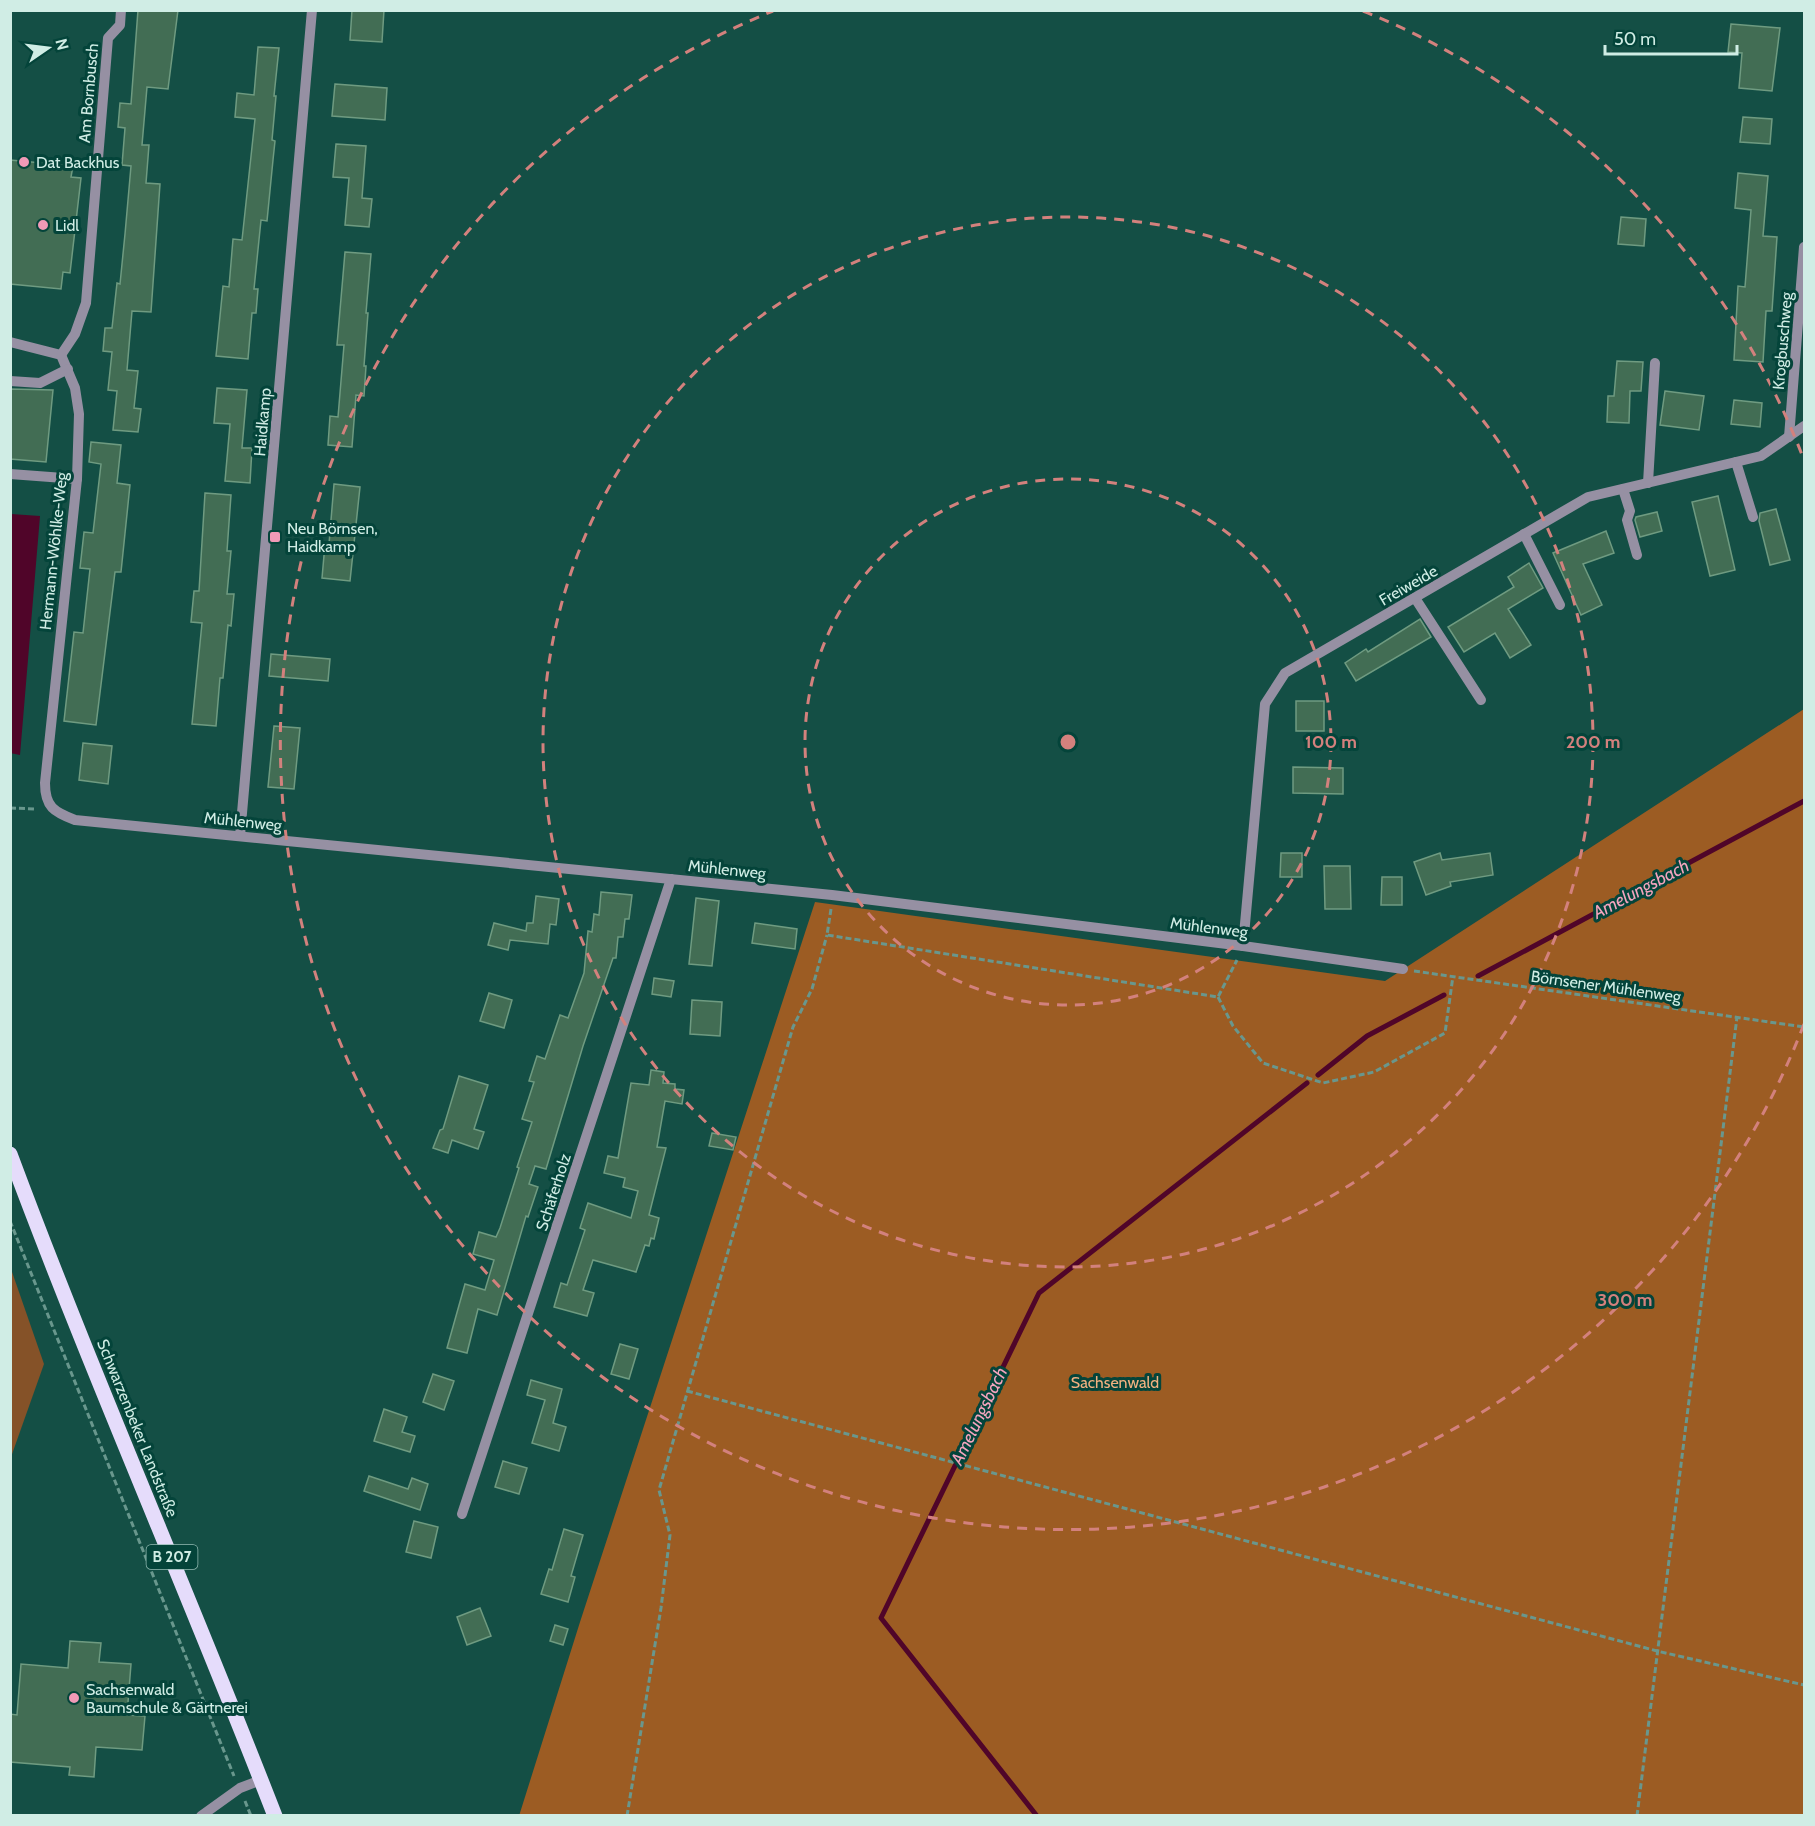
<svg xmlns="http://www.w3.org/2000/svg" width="1815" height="1826" viewBox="0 0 1815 1826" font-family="Cabin,sans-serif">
	<rect width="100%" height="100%" fill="#144f45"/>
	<!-- green -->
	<polygon fill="#855228" points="11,1269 44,1364 11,1457 10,1457"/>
	<!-- forest -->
	<polygon fill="#9c5c23" points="1804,709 1804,1815 519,1816 580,1622 815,902 1385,981"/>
	<!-- water -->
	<polygon fill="#500529" points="11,514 40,516 20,755 10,753"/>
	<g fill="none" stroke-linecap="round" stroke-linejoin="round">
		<!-- stream -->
		<g stroke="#500529" stroke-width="5">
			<polyline points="1478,976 1804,801"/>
			<polyline points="1318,1075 1367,1036 1444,995"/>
			<polyline points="1037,1816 881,1618 1039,1293 1307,1083"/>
		</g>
	</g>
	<!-- building -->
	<g fill="#426d54" stroke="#6f9b81" stroke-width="1.5">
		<polygon points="138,10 178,10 168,89 147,87 142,145 149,145 146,183 160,184 151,312 132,311 127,370 138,371 134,408 141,409 138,432 113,430 117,391 108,390 112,352 103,351 105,328 112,328 117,283 120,284 125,234 131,166 122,165 125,128 118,127 120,103 131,104"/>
		<polygon points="352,10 384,10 382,42 350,40"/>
		<polygon points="1731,24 1780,28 1772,91 1739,88 1742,53 1728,52"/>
		<polygon points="258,47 279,48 274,96 276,96 272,140 275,141 273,160 267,221 261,220 254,289 258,289 256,313 252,313 248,359 216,356 223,286 229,287 233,239 242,240 255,119 235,117 237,93 254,95"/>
		<polygon points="335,84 387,88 385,120 332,116"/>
		<polygon points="1743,117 1772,119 1770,144 1740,142"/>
		<polygon points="336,144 366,146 362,198 372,199 369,227 345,225 349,178 333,177"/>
		<polygon points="10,160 73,166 71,177 81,178 70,273 63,272 61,289 10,284"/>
		<polygon points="1738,173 1768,176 1763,236 1777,237 1772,311 1766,311 1763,362 1734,360 1738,286 1745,287 1751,210 1735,208"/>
		<polygon points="1621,217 1646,219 1644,246 1618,244"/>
		<polygon points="345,252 371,254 366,313 368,313 364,366 366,366 364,396 356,395 352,447 328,445 330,416 338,417 344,345 337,345"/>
		<polygon points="1617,361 1643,362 1641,391 1630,391 1629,423 1607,422 1608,396 1614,396"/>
		<polygon points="217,388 247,390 242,448 252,448 250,483 225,481 230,424 214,423"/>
		<polygon points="10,389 53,390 46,462 10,459"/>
		<polygon points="1665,391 1704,396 1699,430 1660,425"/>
		<polygon points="1734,400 1762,403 1760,427 1731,424"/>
		<polygon points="91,442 121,445 117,483 130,485 121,572 115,572 96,725 64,721 74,632 83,633 90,569 80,568 84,532 93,533 101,464 89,462"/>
		<polygon points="334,484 360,487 350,581 322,578 325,544 329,544"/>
		<polygon points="205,493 231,495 227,551 231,551 227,594 234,594 231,626 228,625 223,678 220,678 216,726 192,724 202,623 191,622 194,591 199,591"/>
		<polygon points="1718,496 1735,570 1710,576 1692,502"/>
		<polygon points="1776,509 1790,560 1770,565 1759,521 1760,513"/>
		<polygon points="1657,512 1662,531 1640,537 1635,520 1636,517"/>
		<polygon points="1606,531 1614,553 1583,564 1602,605 1581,615 1553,553"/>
		<polygon points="1529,563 1543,588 1508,609 1531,645 1510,658 1495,633 1464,652 1448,627 1514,587 1508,577"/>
		<polygon points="1420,619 1431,637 1356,681 1345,663 1366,649 1368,652"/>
		<polygon points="271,654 330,659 328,681 269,676"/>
		<rect x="1296" y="701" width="28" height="30"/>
		<polygon points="274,726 300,728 294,789 268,787"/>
		<polygon points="83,743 112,746 108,784 79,780"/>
		<polygon points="1293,767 1343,768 1343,794 1293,793"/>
		<polygon points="1281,853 1302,853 1302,877 1280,877"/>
		<polygon points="1440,853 1442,860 1490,853 1493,875 1450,882 1451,886 1426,895 1414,862"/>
		<polygon points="1324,866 1350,866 1351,909 1325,909"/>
		<polygon points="1382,877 1402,877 1402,905 1381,905"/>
		<polygon points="601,892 632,895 629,919 625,919 623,937 618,937 616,958 613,958 583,1046 546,1169 535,1166 529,1184 538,1187 528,1217 526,1216 497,1315 478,1309 467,1353 447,1348 465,1284 485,1290 494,1260 473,1254 479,1232 496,1237 500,1228 519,1168 517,1167 532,1122 522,1119 534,1082 529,1081 537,1056 545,1059 560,1015 568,1018 584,973 588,931 592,932 594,914 599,915"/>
		<polygon points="536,896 559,899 556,925 550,924 548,944 510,940 508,950 488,945 494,923 526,931 527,923 533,923"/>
		<polygon points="696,898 719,901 712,966 689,964"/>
		<polygon points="755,923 797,929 795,949 752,943"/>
		<polygon points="654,978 674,981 671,997 652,994"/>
		<polygon points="489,993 512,1000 504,1028 480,1021"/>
		<polygon points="692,1000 722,1002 720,1036 690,1034"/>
		<polygon points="651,1070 664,1072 663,1083 675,1084 675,1089 684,1090 682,1104 665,1101 657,1147 666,1148 649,1215 659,1218 654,1239 651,1238 649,1246 645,1245 636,1272 593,1260 583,1290 594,1293 587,1316 554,1307 561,1283 567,1285 585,1230 580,1228 588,1203 631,1218 638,1191 623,1187 625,1178 604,1173 608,1156 618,1158 631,1083 649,1085"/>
		<polygon points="459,1076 488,1085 474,1129 484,1132 478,1149 452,1140 448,1153 433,1148 440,1130 443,1129"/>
		<polygon points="712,1133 736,1137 733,1150 709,1146"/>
		<polygon points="620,1344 638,1349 629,1379 611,1374"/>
		<polygon points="433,1374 454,1381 444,1410 423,1402"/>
		<polygon points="531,1380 562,1389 553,1423 566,1427 559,1451 532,1443 545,1400 527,1395"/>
		<polygon points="384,1409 407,1417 402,1432 415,1436 410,1452 374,1441"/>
		<polygon points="503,1461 527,1468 519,1494 495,1487"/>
		<polygon points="369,1476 408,1489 412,1478 428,1484 420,1510 364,1491"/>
		<polygon points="414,1521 438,1527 431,1558 406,1552"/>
		<polygon points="564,1529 583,1535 571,1576 575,1577 568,1602 541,1594 549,1569 552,1570"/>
		<polygon points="480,1608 491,1636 467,1645 457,1617"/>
		<polygon points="555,1625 568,1629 563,1645 550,1641"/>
		<polygon points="70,1641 101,1643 99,1662 131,1664 127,1715 145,1716 142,1750 96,1747 94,1777 69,1775 70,1767 10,1762 10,1714 17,1715 21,1664 68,1668"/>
	</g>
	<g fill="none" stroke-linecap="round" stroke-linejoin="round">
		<!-- path -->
		<g stroke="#69978d" stroke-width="3" stroke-dasharray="6 3" stroke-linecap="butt">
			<polyline points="10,808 36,809"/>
			<polyline points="831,909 827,935 1218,997 1237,960"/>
			<polyline points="1414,971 1804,1027"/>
			<polyline points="1218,997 1233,1026 1263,1063 1323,1083 1374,1072 1445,1033 1453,976"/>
			<polyline points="10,1221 234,1776"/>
			<polyline points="687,1391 1657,1651 1804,1685"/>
			<polyline points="245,1801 251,1816"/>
			<polyline points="627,1816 661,1608 670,1535 659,1490 793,1027 812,989 827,935"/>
			<polyline points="1637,1816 1737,1017"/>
		</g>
		<!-- minor -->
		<g stroke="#9690a3" stroke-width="10">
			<path d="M10,342L61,355L75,388L79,414L77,479L45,783C45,807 54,812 75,820L832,895L1243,946L1403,969"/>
			<polyline points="61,355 75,334 86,303 108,38 120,25 121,10"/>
			<polyline points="10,381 40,383 68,369"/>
			<polyline points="1789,437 1804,247"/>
			<polyline points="1736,462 1753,517"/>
			<polyline points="10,474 77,479"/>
			<polyline points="1648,483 1655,363"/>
			<polyline points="1623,489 1630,511 1627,520 1637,555"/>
			<polyline points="1524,534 1560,605"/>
			<polyline points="1415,598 1481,700"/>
			<polyline points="240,836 312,10"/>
			<polyline points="1243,946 1265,704 1285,673 1588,497 1761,456 1804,426"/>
			<polyline points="462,1514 671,879"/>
			<polyline points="201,1816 240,1788 261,1780"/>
		</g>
		<!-- major -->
		<path stroke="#e5dcfb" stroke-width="15" d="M10,1154C93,1377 189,1594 275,1816"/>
	</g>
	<!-- distance rings -->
	<g fill="none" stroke="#d3817d" stroke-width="3" stroke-dasharray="10 8">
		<circle cx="1068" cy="742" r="263"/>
		<circle cx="1068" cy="742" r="525"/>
		<path d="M1804 1024A788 788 0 1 1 773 11M1363 11A788 788 0 0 1 1804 460"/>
	</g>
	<!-- markers -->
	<g fill="#f09ab7" stroke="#04443a" stroke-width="2">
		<circle cx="24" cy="162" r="6"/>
		<circle cx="43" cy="225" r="6"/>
		<rect x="269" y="531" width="12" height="12" rx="3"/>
		<circle cx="74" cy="1698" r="6"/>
	</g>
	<g text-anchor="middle" stroke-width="6" stroke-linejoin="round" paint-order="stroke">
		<!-- shield labels -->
		<rect fill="#04443a" stroke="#93bab2" stroke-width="1.5" x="146.5" y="1545" width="51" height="24" rx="4.5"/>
		<g font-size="15" font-weight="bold" fill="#d0ede5">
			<text x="172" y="1562">B 207</text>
		</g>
		<!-- street labels -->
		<g font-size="16" fill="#d0ede5" stroke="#04443a">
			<text transform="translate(88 93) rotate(-85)" y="6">Am Bornbusch</text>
			<text transform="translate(1782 341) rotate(-85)" y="6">Krogbuschweg</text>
			<text transform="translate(262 422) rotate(-85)" y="6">Haidkamp</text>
			<text transform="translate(53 551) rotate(-84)" y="6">Hermann-Wöhlke-Weg</text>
			<text transform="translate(1408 585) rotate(-30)" y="6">Freiweide</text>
			<text transform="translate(243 821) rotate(6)" y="6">Mühlenweg</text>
			<text transform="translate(727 869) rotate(6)" y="6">Mühlenweg</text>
			<text transform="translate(1209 927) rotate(7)" y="6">Mühlenweg</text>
			<text transform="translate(1606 986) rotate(8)" y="6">Börnsener Mühlenweg</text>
			<text transform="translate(553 1192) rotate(-72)" y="6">Schäferholz</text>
			<text transform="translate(138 1428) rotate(68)" y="6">Schwarzenbeker Landstraße</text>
		</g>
		<!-- poi labels -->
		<g font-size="16" fill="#d0ede5" stroke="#04443a" text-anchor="start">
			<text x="36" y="168">Dat Backhus</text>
			<text x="55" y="231">Lidl</text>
			<text x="287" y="534">Neu Börnsen,<tspan x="287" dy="18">Haidkamp</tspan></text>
			<text x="86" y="1695">Sachsenwald<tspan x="86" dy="18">Baumschule &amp; Gärtnerei</tspan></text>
		</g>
		<!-- park labels -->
		<g font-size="16" fill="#f2b180" stroke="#04443a">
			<text x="1115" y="1388">Sachsenwald</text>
		</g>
		<!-- water labels -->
		<g font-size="18" font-style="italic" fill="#f4a4be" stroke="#04443a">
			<text transform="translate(1641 889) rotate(-28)" y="6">Amelungsbach</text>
			<text transform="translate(979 1416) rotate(-64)" y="6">Amelungsbach</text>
		</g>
	</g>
	<circle cx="1068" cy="742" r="9" fill="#d3817d" stroke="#04443a" stroke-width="3"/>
	<g font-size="18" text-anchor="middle" font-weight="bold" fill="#d3817d" stroke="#04443a" stroke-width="6" stroke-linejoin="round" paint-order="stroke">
		<text x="1331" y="748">100 m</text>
		<text x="1593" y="748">200 m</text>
		<text x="1625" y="1306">300 m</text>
	</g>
	<!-- border -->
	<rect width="1815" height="1826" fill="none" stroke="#d0ede5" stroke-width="24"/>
	<!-- north arrow -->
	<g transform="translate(48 48) rotate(76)" stroke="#04443a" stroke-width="4.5" paint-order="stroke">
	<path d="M0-4.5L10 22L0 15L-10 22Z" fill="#d0ede5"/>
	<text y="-9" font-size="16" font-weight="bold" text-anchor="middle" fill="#d0ede5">N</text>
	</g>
	<!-- scale -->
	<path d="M1605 45v9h132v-9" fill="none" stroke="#d0ede5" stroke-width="3"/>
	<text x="1614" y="45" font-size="18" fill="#d0ede5" stroke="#04443a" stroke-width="4.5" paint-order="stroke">50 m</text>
</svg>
